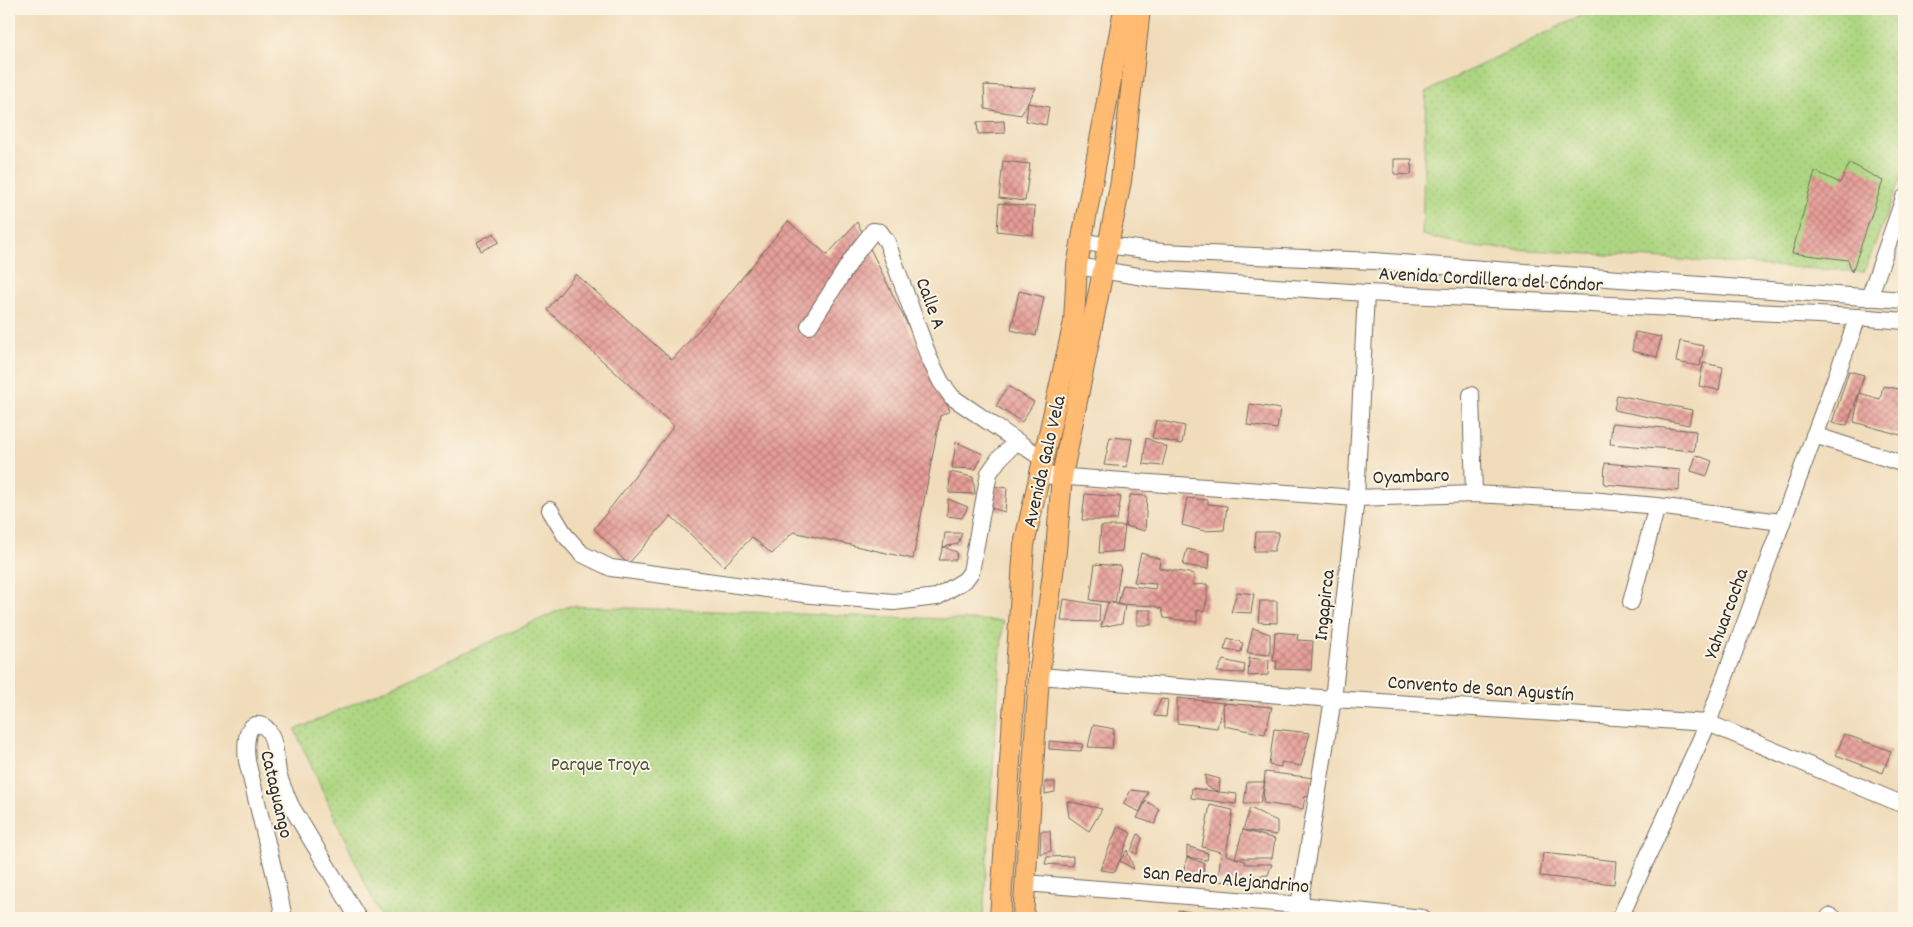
<svg xmlns="http://www.w3.org/2000/svg" width="1913" height="927" viewBox="0 0 1913 927" font-family="Dekko,sans-serif">
	<defs>
		<pattern id="park-dots" width="8" height="8" patternUnits="userSpaceOnUse" patternTransform="scale(1.25)"><rect width="8" height="8" fill="#add681"/><path d="M2 2h.1M6 6h.1" fill="none" stroke="#95b870" stroke-width="1.8" stroke-linecap="round"/></pattern>
		<pattern id="building-cross-hatch" width="8" height="8" patternUnits="userSpaceOnUse" patternTransform="scale(1.25)"><rect width="8" height="8" fill="#e69d97"/><path d="M0 0l8 8M0 8l8-8" fill="none" stroke="#bb807b"/></pattern>
	</defs>
	<rect width="100%" height="100%" fill="#fcf5e5"/>
	<filter id="ink" filterUnits="userSpaceOnUse"><feTurbulence type="fractalNoise" baseFrequency=".02" numOctaves="2"/><feDisplacementMap in="SourceGraphic" scale="10" xChannelSelector="R" yChannelSelector="G"/><feConvolveMatrix kernelMatrix="1 2 1 2 8 2 1 2 1" color-interpolation-filters="sRGB"/></filter>
	<filter id="wash" filterUnits="userSpaceOnUse"><feTurbulence type="fractalNoise" baseFrequency=".0096" numOctaves="4" result="noise"/><feDisplacementMap in="SourceGraphic" scale="20" xChannelSelector="R" yChannelSelector="G"/><feGaussianBlur stdDeviation="1.12" result="paint"/><feColorMatrix in="noise" values="0 0 0 0 0 0 0 0 0 0 0 0 0 0 0 0 0 1.4 0 .05"/><feComposite in="paint" operator="in"/></filter>
	<g filter="url(#wash)">
		<rect width="100%" height="100%" fill="#f0dcba"/>
		<!-- park -->
		<g fill="url(#park-dots)" stroke="#6c8056">
			<polygon points="1594,9 1904,9 1904,169 1864,272 1468,246 1422,235 1426,92"/>
			<polygon points="569,606 1003,621 983,918 381,918 295,730"/>
		</g>
		<g id="blocks">
			<!-- building -->
			<g fill="url(#building-cross-hatch)">
				<polygon points="984,85 1036,88 1021,115 985,109"/>
				<polygon points="1028,103 1049,107 1046,125 1026,121"/>
				<polygon points="1004,121 1005,133 978,134 977,122"/>
				<polygon points="1394,159 1412,159 1411,175 1394,174"/>
				<polygon points="1003,161 1030,164 1025,201 999,198"/>
				<polygon points="1850,163 1883,181 1852,272 1848,260 1792,253 1815,171 1840,183"/>
				<polygon points="999,203 1035,207 1033,235 997,231"/>
				<polygon points="788,221 827,255 857,222 950,411 940,416 913,559 793,532 772,554 752,537 724,566 671,516 628,564 594,529 674,426 547,310 576,274 672,360 708,320"/>
				<polygon points="494,233 499,242 481,251 477,242"/>
				<polygon points="1019,291 1044,297 1036,336 1011,330"/>
				<polygon points="1635,332 1661,337 1657,357 1632,351"/>
				<polygon points="1680,341 1704,346 1700,366 1676,362"/>
				<polygon points="1703,363 1723,367 1719,390 1699,386"/>
				<polygon points="1849,371 1864,375 1859,393 1847,425 1832,423"/>
				<polygon points="1008,386 1034,402 1022,422 996,406"/>
				<polygon points="1883,386 1904,390 1904,436 1854,422 1859,393 1880,399"/>
				<polygon points="1617,395 1692,410 1689,425 1614,410"/>
				<polygon points="1250,404 1280,409 1277,429 1247,425"/>
				<polygon points="1156,420 1185,426 1182,444 1152,438"/>
				<polygon points="1612,423 1696,431 1694,451 1610,444"/>
				<polygon points="1110,437 1132,439 1127,467 1104,465"/>
				<polygon points="1146,438 1167,447 1162,466 1143,464"/>
				<polygon points="956,442 983,454 976,469 952,468"/>
				<polygon points="1696,455 1712,461 1707,476 1691,471"/>
				<polygon points="1605,463 1680,470 1679,491 1604,484"/>
				<polygon points="950,472 973,477 975,494 949,493"/>
				<polygon points="992,486 1007,488 1005,512 988,507"/>
				<polygon points="1085,494 1121,497 1117,520 1082,520"/>
				<polygon points="1130,495 1147,496 1145,531 1125,526"/>
				<polygon points="1187,498 1208,500 1208,504 1227,506 1224,530 1204,531 1182,525"/>
				<polygon points="948,499 968,507 962,518 947,516"/>
				<polygon points="1101,526 1125,526 1122,551 1099,553"/>
				<polygon points="1256,532 1279,532 1274,551 1254,551"/>
				<polygon points="945,533 962,533 958,544 943,547"/>
				<polygon points="943,547 957,552 956,560 939,560"/>
				<polygon points="1187,549 1210,554 1209,569 1183,565"/>
				<polygon points="1141,553 1160,559 1159,568 1194,574 1193,585 1207,584 1207,600 1204,612 1197,610 1197,622 1164,618 1162,609 1154,606 1118,604 1123,585 1155,589 1156,584 1134,582"/>
				<polygon points="1095,564 1121,566 1115,603 1090,600"/>
				<polygon points="1237,592 1254,594 1251,613 1231,612"/>
				<polygon points="1064,599 1100,605 1099,622 1061,621"/>
				<polygon points="1260,601 1277,601 1277,623 1258,622"/>
				<polygon points="1108,602 1125,606 1122,623 1101,627"/>
				<rect x="1137" y="610" width="14" height="15"/>
				<polygon points="1253,628 1270,634 1270,655 1247,653"/>
				<polygon points="1275,632 1298,634 1297,640 1313,641 1311,670 1276,669 1277,661 1273,661"/>
				<polygon points="1228,638 1243,643 1241,652 1224,650"/>
				<polygon points="1249,658 1269,660 1268,675 1248,676"/>
				<polygon points="1223,660 1245,665 1244,673 1217,672"/>
				<polygon points="1177,698 1223,703 1217,728 1177,723"/>
				<polygon points="1161,699 1168,700 1166,717 1154,716"/>
				<polygon points="1223,703 1272,707 1265,734 1224,726"/>
				<polygon points="1093,725 1114,729 1112,748 1088,747"/>
				<polygon points="1274,729 1310,733 1301,766 1281,762 1281,767 1269,765"/>
				<polygon points="1844,734 1891,751 1883,773 1836,755"/>
				<polygon points="1049,741 1083,744 1081,751 1049,749"/>
				<polygon points="1265,772 1314,778 1313,795 1305,797 1303,809 1263,803"/>
				<polygon points="1205,775 1220,779 1219,792 1237,794 1236,804 1191,798 1192,788 1219,792 1206,786"/>
				<polygon points="1045,782 1055,782 1055,792 1045,794"/>
				<polygon points="1247,782 1265,782 1260,803 1244,804"/>
				<polygon points="1131,790 1148,792 1140,812 1123,804"/>
				<polygon points="1067,801 1102,809 1089,831 1069,817"/>
				<polygon points="1146,801 1159,809 1155,824 1137,818"/>
				<polygon points="1210,805 1233,810 1226,855 1245,861 1245,864 1272,864 1268,875 1244,877 1243,883 1218,881 1221,852 1202,847"/>
				<polygon points="1250,808 1277,821 1277,835 1243,830"/>
				<polygon points="1118,826 1131,833 1115,872 1100,870"/>
				<polygon points="1243,830 1275,839 1272,858 1235,858"/>
				<polygon points="1041,831 1050,831 1051,851 1040,854"/>
				<polygon points="1138,834 1142,838 1137,854 1131,851"/>
				<polygon points="1187,846 1208,853 1207,860 1187,857"/>
				<polygon points="1127,850 1134,869 1120,861"/>
				<polygon points="1543,853 1616,861 1614,884 1540,876"/>
				<polygon points="1073,856 1073,866 1045,864 1047,857"/>
				<polygon points="1187,857 1204,863 1202,882 1181,881"/>
				<polygon points="1178,910 1191,912 1191,918 1178,918"/>
			</g>
		</g>
	</g>
	<g filter="url(#ink)">
		<use href="#blocks" fill-opacity="0" stroke="#70695d" stroke-width="1"/>
		<g fill="none" stroke-linecap="round" stroke-linejoin="round">
			<!-- minor casing -->
			<g stroke="#70695d" stroke-width="18">
				<g id="minor">
					<polyline points="1082,242 1162,252 1374,261 1904,300"/>
					<polyline points="1077,266 1156,279 1366,293 1858,317 1904,321"/>
					<polyline points="1869,298 1904,198"/>
					<polyline points="809,326 856,253 873,231 880,232 887,242 929,358 941,382 952,397 1043,459"/>
					<polyline points="1471,395 1474,494"/>
					<polyline points="1814,435 1904,464"/>
					<polyline points="1041,475 1356,498 1474,494 1590,500 1657,506 1781,522"/>
					<polyline points="550,510 565,535 582,554 611,568 811,595 894,602 937,597 965,580 971,572 989,473 999,459 1016,442"/>
					<polyline points="1631,602 1657,506"/>
					<polyline points="1039,676 1333,699 1708,723 1904,805"/>
					<polyline points="1025,883 1300,905 1423,918"/>
					<path d="M284,918L276,880L247,761C246,752 243,718 263,726C275,731 276,761 278,773C281,784 286,795 291,806L358,918"/>
					<polyline points="1297,918 1333,699 1356,498 1366,293"/>
					<polyline points="1620,918 1708,723 1858,317"/>
					<polyline points="1828,918 1830,916 1834,918"/>
				</g>
			</g>
			<!-- major casing -->
			<g stroke="#70695d" stroke-width="22">
				<g id="major">
					<polyline points="1000,918 1024,545 1074,322 1077,266 1124,9"/>
					<polyline points="1023,918 1039,676 1056,551 1062,476 1121,181 1140,9"/>
				</g>
			</g>
			<!-- minor -->
			<use href="#minor" stroke="#fff" stroke-width="16"/>
			<!-- major -->
			<use href="#major" stroke="#ffbb71" stroke-width="20"/>
		</g>
	</g>
	<g text-anchor="middle" stroke-width="4" stroke-linejoin="round" paint-order="stroke">
		<!-- street labels -->
		<g font-size="20" fill="#2b2b2b" stroke="#fcf5e5">
			<text transform="translate(1491 278) rotate(3)" y="7">Avenida Cordillera del Cóndor</text>
			<text transform="translate(932 303) rotate(70)" y="7">Calle A</text>
			<text transform="translate(1043 461) rotate(-77)" y="7">Avenida Galo Vela</text>
			<text transform="translate(1411 475) rotate(-2)" y="7">Oyambaro</text>
			<text transform="translate(1323 605) rotate(-84)" y="7">Ingapirca</text>
			<text transform="translate(1725 613) rotate(-70)" y="7">Yahuarcocha</text>
			<text transform="translate(1481 687) rotate(4)" y="7">Convento de San Agustín</text>
			<text transform="translate(278 794) rotate(77)" y="7">Cataguango</text>
			<text transform="translate(1226 878) rotate(5)" y="7">San Pedro Alejandrino</text>
		</g>
		<!-- park labels -->
		<g font-size="20" fill="#4c5640" stroke="#fcf5e5">
			<text x="600" y="770">Parque Troya</text>
		</g>
	</g>
	<!-- margin -->
	<rect width="1913" height="927" fill="none" stroke="#fcf5e5" stroke-width="30"/>
</svg>
